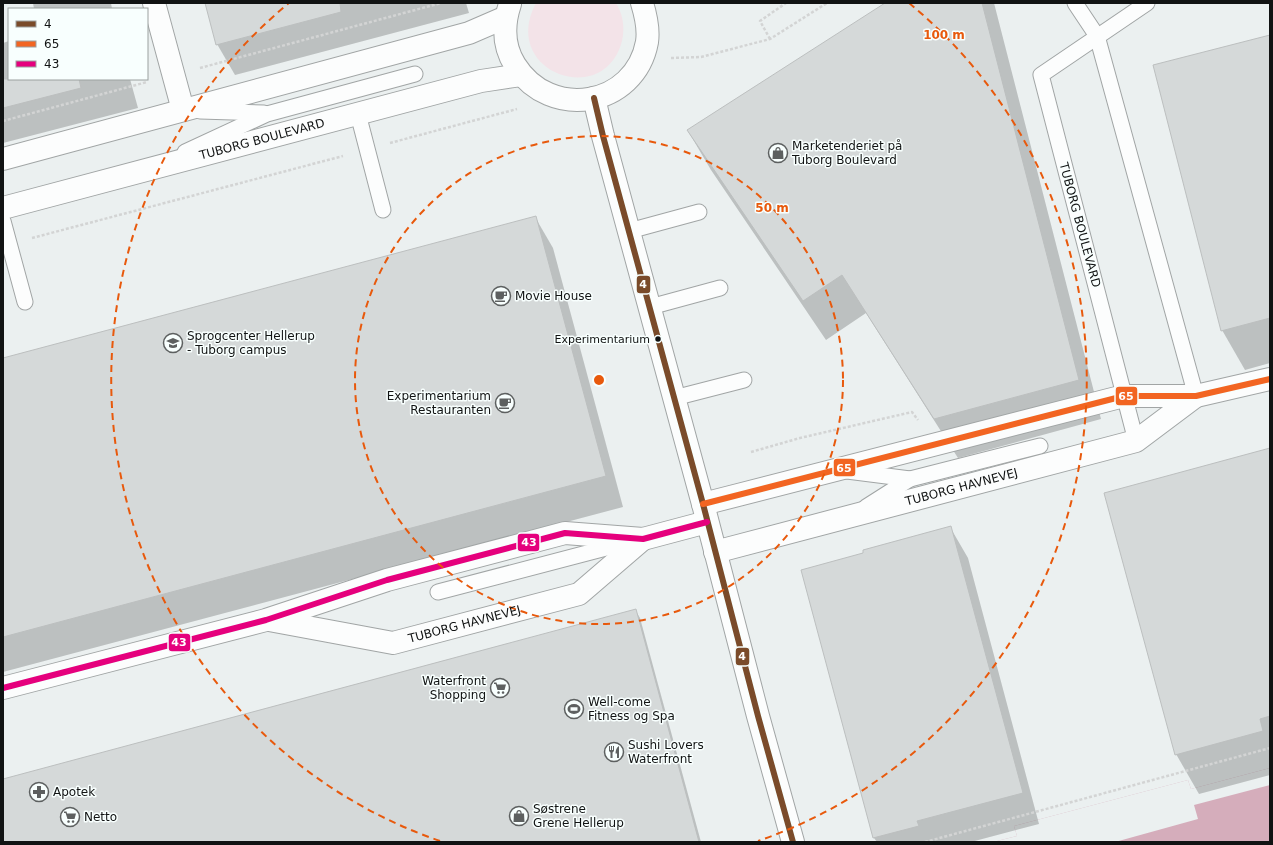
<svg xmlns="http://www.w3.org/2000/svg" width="1273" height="845" viewBox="0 0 1273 845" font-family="'DejaVu Sans',sans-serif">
	<rect width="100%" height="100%" fill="#ebf0f0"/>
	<!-- green -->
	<path fill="#f3e3e8" d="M536,3H616C623,14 625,28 622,41C604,110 499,72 536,3Z"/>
	<!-- water -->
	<polygon fill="#d5adbb" points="1270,768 1270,842 993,842 1017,836 1014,826 1188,780 1191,789"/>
	<!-- pier -->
	<polygon fill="#ebf0f0" points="1270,768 1270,785 1194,805 1198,819 1115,842 993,842 1017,836 1014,826 1188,780 1191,789"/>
	<!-- shadow -->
	<g fill="#0003">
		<polygon points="33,3 111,3 112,9 34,9"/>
		<polygon points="206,3 466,3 469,13 235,75 217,44"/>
		<polygon points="887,3 994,3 1101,419 958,458 866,313 826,340 711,170 688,131"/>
		<polygon points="1270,36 1270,363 1245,370 1222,330"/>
		<polygon points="9,41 9,79 130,79 138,108 3,143 3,43"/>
		<polygon points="535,217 553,248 623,507 3,672 3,359"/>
		<polygon points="1270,449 1270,775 1199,794 1176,754"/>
		<polygon points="950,527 968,558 1039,824 971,842 877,842 874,838 803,570 865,554"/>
		<polygon points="635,610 640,618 701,842 3,842 3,781"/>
	</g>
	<!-- building -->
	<g fill="#d5d9d9" stroke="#bcbfbf">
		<polygon points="205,3 340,3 341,12 216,45"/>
		<polygon points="885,3 982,3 1079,380 934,419 842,275 803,301 687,130"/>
		<polygon points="1270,35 1270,318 1221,331 1153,65"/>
		<polygon points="3,79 79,79 81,88 3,108"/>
		<polygon points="536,216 606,476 3,637 3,358"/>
		<polygon points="1270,448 1270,716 1260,719 1263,731 1175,755 1104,493"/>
		<polygon points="951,526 1023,793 917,821 919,826 873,838 801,570 863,553 863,550"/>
		<polygon points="636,609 699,842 3,842 3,779"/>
	</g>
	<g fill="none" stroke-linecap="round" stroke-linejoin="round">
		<!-- service casing -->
		<g stroke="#a1a5a5" stroke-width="17">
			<g id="service">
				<polyline points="1075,3 1097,36 1196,396"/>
				<polyline points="200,111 264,113"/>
				<polyline points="358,114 383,210"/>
				<polyline points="185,152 267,114 415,74"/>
				<polyline points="3,221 25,302"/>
				<polyline points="629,231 699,212"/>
				<polyline points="650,307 720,288"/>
				<polyline points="674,398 744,380"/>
				<polyline points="1136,441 1041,75 1147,3"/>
				<polyline points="847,471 910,479"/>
				<polyline points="866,507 910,479 1040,446"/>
				<polyline points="438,592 629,542"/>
			</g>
		</g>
		<!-- minor casing -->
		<g stroke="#a1a5a5" stroke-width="24">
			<g id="minor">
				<polyline points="154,3 183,110"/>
				<polyline points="703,504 1124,396 1196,396 1270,379"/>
				<path id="s1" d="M715,552L1136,441L1196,396"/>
				<path id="s2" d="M269,620L393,643L579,594L643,539"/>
				<polyline points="3,688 266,620 387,580 565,533 643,539 707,522"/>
			</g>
		</g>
		<!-- tertiary casing -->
		<g stroke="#a1a5a5" stroke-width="24">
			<g id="tertiary">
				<path d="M510,4C503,25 503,46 515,65C550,121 635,107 647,42C649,29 646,16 642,3"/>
				<polyline points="594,98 603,136 703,504 758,716 793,842"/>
				<polyline points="3,159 469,33 506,17"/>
				<path id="s3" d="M3,208L481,81L521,75"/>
			</g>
		</g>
		<!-- path -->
		<g stroke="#d3d4d4" stroke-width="2.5" stroke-dasharray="3 2" stroke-linecap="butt">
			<polyline points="770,39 760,21 786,3"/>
			<polyline points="671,58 701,57 770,39 827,3"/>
			<polyline points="200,68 441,3"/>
			<polyline points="3,121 147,82"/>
			<polyline points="390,143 517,109"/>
			<polyline points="32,238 343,156"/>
			<polyline points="751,452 800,438 912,412 918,420"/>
			<polyline points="925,842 1270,748"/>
		</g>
		<!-- service -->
		<use href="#service" stroke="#fcfdfd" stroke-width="15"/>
		<!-- minor -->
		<use href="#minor" stroke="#fcfdfd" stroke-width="22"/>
		<!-- tertiary -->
		<use href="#tertiary" stroke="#fcfdfd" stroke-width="22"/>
		<!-- bus-1 casing -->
		<g stroke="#f8fffe" stroke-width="9">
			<polyline id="bus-1" points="594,98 603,136 703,504 758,716 793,842"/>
		</g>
		<!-- bus-2 casing -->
		<g stroke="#f8fffe" stroke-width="9">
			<polyline id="bus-2" points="703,504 1124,396 1196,396 1270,379"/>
		</g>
		<!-- bus-3 casing -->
		<g stroke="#f8fffe" stroke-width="9">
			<polyline id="bus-3" points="3,688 266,620 387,580 565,533 643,539 707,522"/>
		</g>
		<!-- bus-1 -->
		<use href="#bus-1" stroke="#7a4b2a" stroke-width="6"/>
		<!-- bus-2 -->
		<use href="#bus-2" stroke="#f26522" stroke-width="6"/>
		<!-- bus-3 -->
		<use href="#bus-3" stroke="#e5007d" stroke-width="6"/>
	</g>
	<!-- distance rings -->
	<g fill="none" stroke="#e8590c" stroke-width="2" stroke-dasharray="7 5">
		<circle cx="599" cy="380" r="244"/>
		<path d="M440 841A488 488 0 0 1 289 3M909 3A488 488 0 0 1 758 841"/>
	</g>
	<!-- icons -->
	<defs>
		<g id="shop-ring" transform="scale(1)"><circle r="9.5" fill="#f8fffe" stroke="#5d6060" stroke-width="1.5"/><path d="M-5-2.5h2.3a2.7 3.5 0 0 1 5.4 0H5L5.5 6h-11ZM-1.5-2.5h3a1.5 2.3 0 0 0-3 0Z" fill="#5d6060"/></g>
		<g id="cafe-ring" transform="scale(1)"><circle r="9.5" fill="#f8fffe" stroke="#5d6060" stroke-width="1.5"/><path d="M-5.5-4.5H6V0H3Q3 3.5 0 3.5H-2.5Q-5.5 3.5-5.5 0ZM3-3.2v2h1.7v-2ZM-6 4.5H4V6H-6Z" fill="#5d6060"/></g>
		<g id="school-ring" transform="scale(1)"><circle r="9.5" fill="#f8fffe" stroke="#5d6060" stroke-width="1.5"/><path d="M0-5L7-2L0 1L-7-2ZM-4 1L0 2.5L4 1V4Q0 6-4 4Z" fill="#5d6060"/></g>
		<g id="supermarket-ring" transform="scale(1)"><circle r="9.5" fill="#f8fffe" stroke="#5d6060" stroke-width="1.5"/><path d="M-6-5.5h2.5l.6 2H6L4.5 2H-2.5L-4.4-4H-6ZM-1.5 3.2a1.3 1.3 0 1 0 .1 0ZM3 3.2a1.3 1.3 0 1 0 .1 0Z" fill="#5d6060"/></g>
		<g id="stadium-ring" transform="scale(1)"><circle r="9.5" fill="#f8fffe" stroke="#5d6060" stroke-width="1.5"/><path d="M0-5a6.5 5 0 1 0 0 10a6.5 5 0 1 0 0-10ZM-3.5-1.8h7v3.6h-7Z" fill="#5d6060"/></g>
		<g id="restaurant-ring" transform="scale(1)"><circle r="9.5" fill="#f8fffe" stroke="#5d6060" stroke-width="1.5"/><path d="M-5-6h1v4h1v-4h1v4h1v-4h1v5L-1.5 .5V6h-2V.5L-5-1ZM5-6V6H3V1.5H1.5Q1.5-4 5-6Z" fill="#5d6060"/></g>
		<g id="pharmacy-ring" transform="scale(1)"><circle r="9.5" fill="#f8fffe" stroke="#5d6060" stroke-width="1.5"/><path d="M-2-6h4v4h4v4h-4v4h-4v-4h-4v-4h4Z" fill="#5d6060"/></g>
	</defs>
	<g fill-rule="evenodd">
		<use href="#shop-ring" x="778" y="153"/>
		<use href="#cafe-ring" x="501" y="296"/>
		<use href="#school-ring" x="173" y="343"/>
		<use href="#cafe-ring" x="505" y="403"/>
		<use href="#supermarket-ring" x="500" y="688"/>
		<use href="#stadium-ring" x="574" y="709"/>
		<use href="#restaurant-ring" x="614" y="752"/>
		<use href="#pharmacy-ring" x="39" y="792"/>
		<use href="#shop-ring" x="519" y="816"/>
		<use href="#supermarket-ring" x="70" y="817"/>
	</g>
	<!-- markers -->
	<circle fill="#111313" stroke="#f8fffe" stroke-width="1.5" cx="658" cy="339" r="3.5"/>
	<g text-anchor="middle" stroke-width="3" stroke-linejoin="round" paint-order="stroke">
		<!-- bus labels -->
		<g font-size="11" fill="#111313" stroke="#f8fffe" text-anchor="end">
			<text x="650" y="343">Experimentarium</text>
		</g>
		<!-- street labels -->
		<g font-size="12" fill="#111313" stroke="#f8fffe">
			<text dy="4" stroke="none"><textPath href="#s3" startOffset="268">TUBORG BOULEVARD</textPath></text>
			<text transform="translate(1080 225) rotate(75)" y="4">TUBORG BOULEVARD</text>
			<text dy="4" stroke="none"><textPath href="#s1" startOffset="255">TUBORG HAVNEVEJ</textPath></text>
			<text dy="4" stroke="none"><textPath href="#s2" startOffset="200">TUBORG HAVNEVEJ</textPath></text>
		</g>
		<!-- poi labels -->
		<g font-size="12" fill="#111313" stroke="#f8fffe" text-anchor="start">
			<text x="792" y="150">Marketenderiet på<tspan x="792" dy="14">Tuborg Boulevard</tspan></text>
			<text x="515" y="300">Movie House</text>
			<text x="187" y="340">Sprogcenter Hellerup<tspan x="187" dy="14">- Tuborg campus</tspan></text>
			<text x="491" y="400" text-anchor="end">Experimentarium<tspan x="491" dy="14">Restauranten</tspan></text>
			<text x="486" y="685" text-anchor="end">Waterfront<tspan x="486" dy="14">Shopping</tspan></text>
			<text x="588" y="706">Well-come<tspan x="588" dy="14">Fitness og Spa</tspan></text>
			<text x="628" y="749">Sushi Lovers<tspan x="628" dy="14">Waterfront</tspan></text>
			<text x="53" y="796">Apotek</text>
			<text x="533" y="813">Søstrene<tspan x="533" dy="14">Grene Hellerup</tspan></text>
			<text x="84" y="821">Netto</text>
		</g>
	</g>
	<circle cx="599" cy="380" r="6" fill="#e8590c" stroke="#f8fffe" stroke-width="2"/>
	<g font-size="12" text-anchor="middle" font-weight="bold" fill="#e8590c" stroke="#f8fffe" stroke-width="3" stroke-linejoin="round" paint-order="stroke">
		<text x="944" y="39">100 m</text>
		<text x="772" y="212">50 m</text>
	</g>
	<g stroke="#f8fffe" stroke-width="1.5">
		<rect x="636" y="275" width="15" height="19" rx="4" fill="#7a4b2a"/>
		<rect x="1115" y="386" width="23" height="20" rx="4" fill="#f26522"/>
		<rect x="833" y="458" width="23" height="19" rx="4" fill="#f26522"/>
		<rect x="517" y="533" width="23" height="19" rx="4" fill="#e5007d"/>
		<rect x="168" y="633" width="23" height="19" rx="4" fill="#e5007d"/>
		<rect x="735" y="647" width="15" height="19" rx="4" fill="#7a4b2a"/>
	</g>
	<g font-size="11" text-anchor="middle" font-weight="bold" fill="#fff">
		<text x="643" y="288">4</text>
		<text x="1126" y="400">65</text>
		<text x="844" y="472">65</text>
		<text x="529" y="546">43</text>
		<text x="179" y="646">43</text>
		<text x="742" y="660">4</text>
	</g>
	<!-- border -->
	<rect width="1273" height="845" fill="none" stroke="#111313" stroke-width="8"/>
	<!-- legend -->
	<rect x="8" y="8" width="140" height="72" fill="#f8fffe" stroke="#9ca1a0"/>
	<rect x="16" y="21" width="20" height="6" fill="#7a4b2a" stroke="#9ca1a0"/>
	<text x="44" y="28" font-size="12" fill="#111313">4</text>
	<rect x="16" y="41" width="20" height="6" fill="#f26522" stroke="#9ca1a0"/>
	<text x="44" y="48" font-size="12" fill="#111313">65</text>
	<rect x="16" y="61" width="20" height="6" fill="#e5007d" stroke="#9ca1a0"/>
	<text x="44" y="68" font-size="12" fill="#111313">43</text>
</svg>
